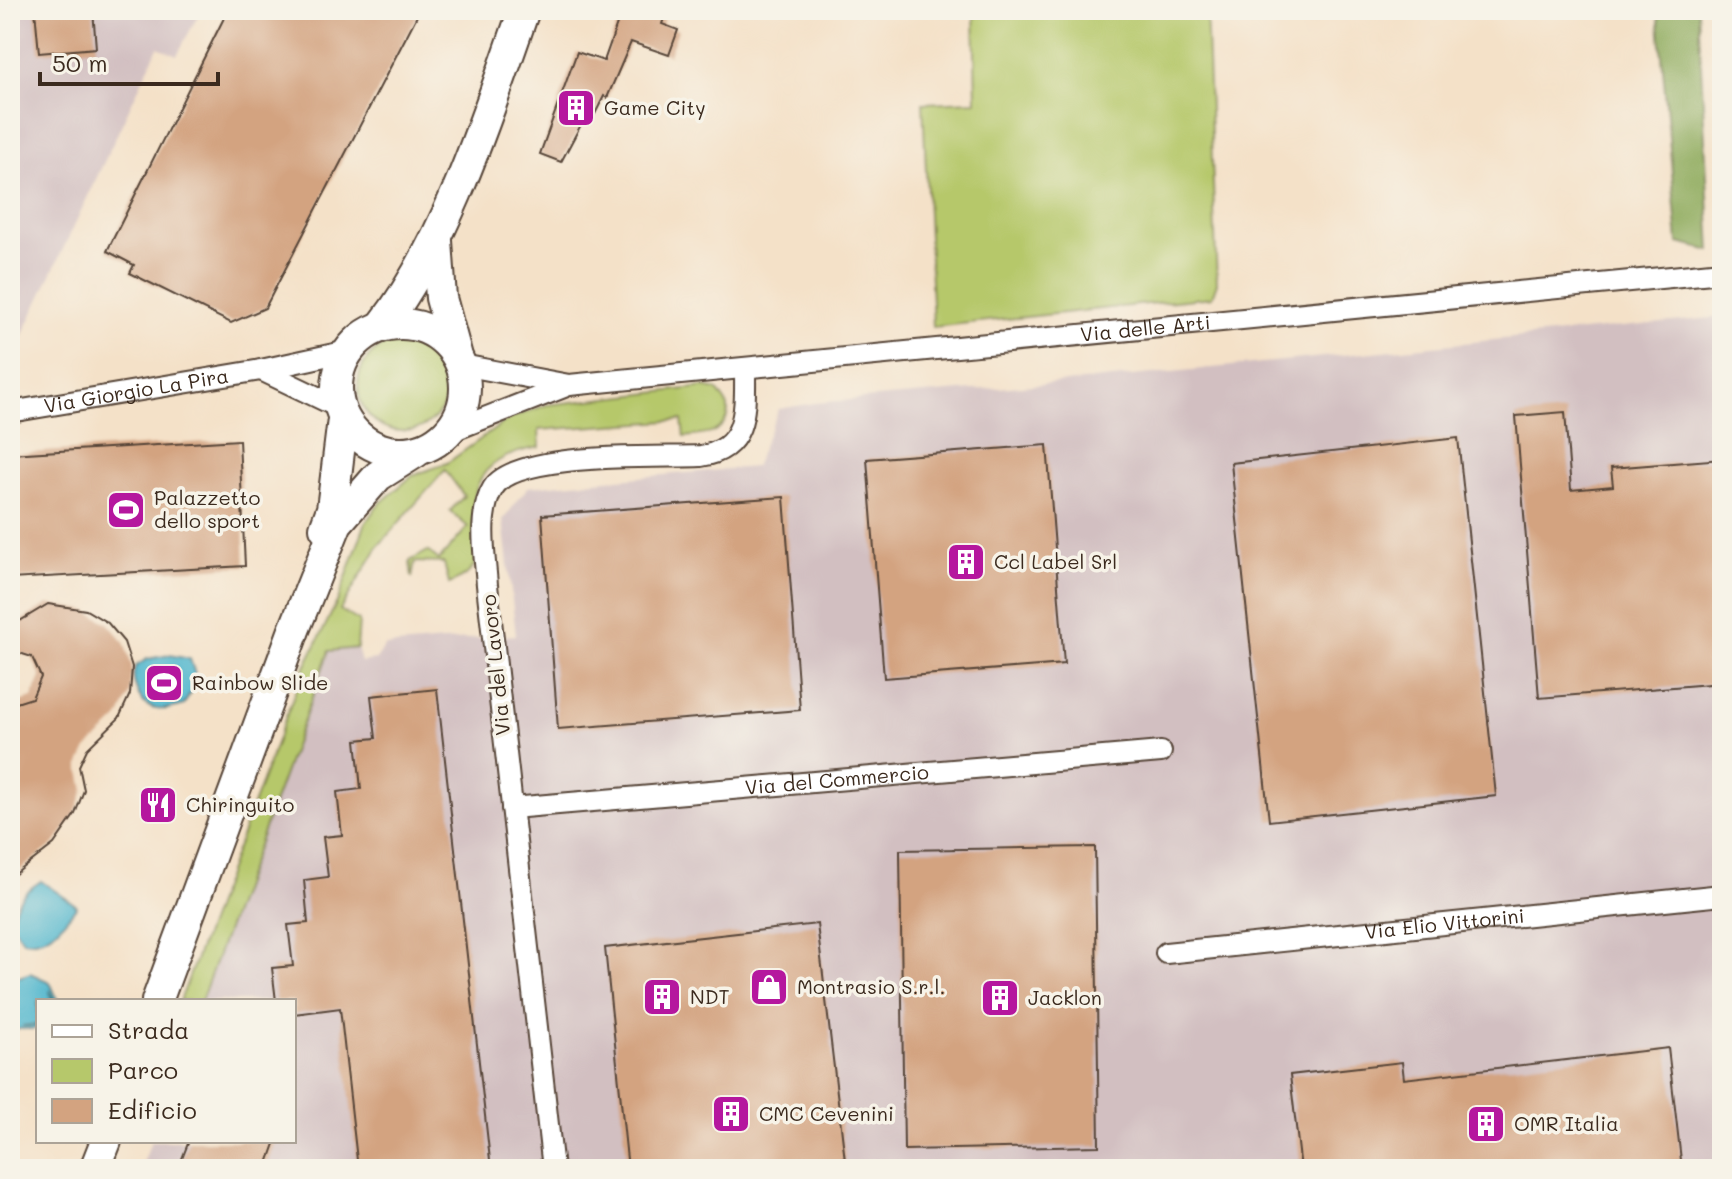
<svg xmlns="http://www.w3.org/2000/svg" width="1732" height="1179" viewBox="0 0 1732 1179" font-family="Mali,sans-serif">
	<rect width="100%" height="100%" fill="#f7f3e8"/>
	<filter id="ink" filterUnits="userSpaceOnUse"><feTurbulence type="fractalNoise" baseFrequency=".0125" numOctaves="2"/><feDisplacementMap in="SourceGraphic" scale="16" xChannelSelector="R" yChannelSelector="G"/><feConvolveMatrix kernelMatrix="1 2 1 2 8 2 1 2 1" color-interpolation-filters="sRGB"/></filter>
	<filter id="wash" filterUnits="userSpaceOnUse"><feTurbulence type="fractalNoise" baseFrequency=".006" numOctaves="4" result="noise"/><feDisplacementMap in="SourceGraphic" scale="32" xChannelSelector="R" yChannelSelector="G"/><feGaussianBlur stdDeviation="1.8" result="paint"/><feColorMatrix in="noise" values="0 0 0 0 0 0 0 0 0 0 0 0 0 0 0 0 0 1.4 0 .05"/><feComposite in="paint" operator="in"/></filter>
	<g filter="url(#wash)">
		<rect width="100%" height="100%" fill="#f4e1c8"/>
		<!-- industrial -->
		<g fill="#d2bfc1">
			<polygon points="10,10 201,10 177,55 158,47 10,362"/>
			<polygon points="1722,317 1722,1169 141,1169 151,1141 294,1141 294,1001 201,1001 329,651 357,648 361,662 376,660 385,646 516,635 503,520 528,487 754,467 779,409 815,403 1083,381"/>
		</g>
		<!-- green -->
		<g fill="#b6c86b" stroke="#787944" stroke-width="2">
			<polygon points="974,10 1206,10 1217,283 1212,297 933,327 923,103 976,101"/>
			<circle cx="403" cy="386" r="45"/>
			<path d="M704,387L717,390L728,406C729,433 706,435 684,437L682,420L539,430L540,447C466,460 470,496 476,560C473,573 461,579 449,584L444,563L415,562L412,578L410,561L428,551L439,560L468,527L450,511L464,496L445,470L379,545L340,610L359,621L357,648L329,651L201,1001H180L303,671L338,600L366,522L377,506L412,476L447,463L509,419L546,405Z"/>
		</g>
		<!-- forest -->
		<polygon fill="#90ac5f" stroke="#666b3e" stroke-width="2" points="1658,10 1698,10 1711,251 1678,243"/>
		<!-- water -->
		<g fill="#4fb6cd" stroke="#457076" stroke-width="2">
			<path d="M170,655L190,659L197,680L184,705C164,711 147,714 138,693C134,683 132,677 135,667L147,659Z"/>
			<path d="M41,881L77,906C63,924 48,944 23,940L11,923C16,900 21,894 41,881Z"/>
			<polygon points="30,973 50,982 58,1001 54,1001 50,990 52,1001 38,1001 38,1024 22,1026 38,1026 38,1029 18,1029 12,1033 14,1045 10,1053 10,980"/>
		</g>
		<g id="blocks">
			<!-- building -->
			<g fill="#d3a380">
				<polygon points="35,10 93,10 96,48 39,53"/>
				<polygon points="228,10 420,10 265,308 231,323 130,273 134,265 107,251"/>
				<polygon points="622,10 667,10 662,24 678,30 669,55 631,42 607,98 604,96 595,114 589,112 584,119 561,162 540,154 577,52 604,61"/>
				<polygon points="1565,412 1571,490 1613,486 1611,468 1722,459 1722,683 1539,698 1516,416"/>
				<polygon points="1458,438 1496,796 1269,821 1231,463"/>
				<polygon points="239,440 245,566 10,579 10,454"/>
				<polygon points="1047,445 1064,664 884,678 867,459"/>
				<polygon points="784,497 800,710 558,729 542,515"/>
				<polygon points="48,604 86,610 108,623 124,642 132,667 130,694 119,718 87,749 79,766 84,790 75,814 54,844 10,878 10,705 32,698 41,677 32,657 10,650 10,632 15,624"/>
				<polygon points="437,689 491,1169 358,1169 340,1008 294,1014 294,1001 276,1001 272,968 293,966 288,925 308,923 304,880 328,877 323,837 342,835 337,792 361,789 356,740 376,738 371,696"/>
				<polygon points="1095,847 1099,1146 904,1150 900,850"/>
				<polygon points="817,924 846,1169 628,1169 605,948"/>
				<polygon points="1668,1048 1682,1169 1301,1169 1290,1075 1402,1062 1404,1079"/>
				<polygon points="189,1141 276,1141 266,1169 178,1169"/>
			</g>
		</g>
	</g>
	<g filter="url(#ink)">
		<use href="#blocks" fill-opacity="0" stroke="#574538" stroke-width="2"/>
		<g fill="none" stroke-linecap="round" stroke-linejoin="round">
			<!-- minor casing -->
			<g stroke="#574538" stroke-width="24">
				<g id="minor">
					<polyline points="462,365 569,385"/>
					<polyline points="261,370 338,407"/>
					<path id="s1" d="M10,412L261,370L348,351"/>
					<path id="s2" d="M449,432L569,385L1722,272"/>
					<path id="s3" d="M512,808L1161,752"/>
					<path id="s4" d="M1166,953L1722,895"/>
					<path d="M553,1169L487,585C485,556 477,514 493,488C515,451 658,458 701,456C749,449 745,407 745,368"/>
				</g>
			</g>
			<!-- secondary casing -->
			<g stroke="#574538" stroke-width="34">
				<g id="secondary">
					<polyline points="437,241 441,298 456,353"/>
					<circle cx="401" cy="388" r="64"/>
					<path d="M382,326C448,241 488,112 524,10"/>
					<polyline points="325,528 332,509 343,419"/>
					<polyline points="157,1001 294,630 337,523 378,476 416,452"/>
					<polyline points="95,1169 106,1141"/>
				</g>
			</g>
			<!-- minor -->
			<use href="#minor" stroke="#fff" stroke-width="20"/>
			<!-- secondary -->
			<use href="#secondary" stroke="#fff" stroke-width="30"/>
		</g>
	</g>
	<!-- icons -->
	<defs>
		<g id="building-square" transform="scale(2)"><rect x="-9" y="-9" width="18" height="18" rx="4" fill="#b5179e" stroke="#f7f3e8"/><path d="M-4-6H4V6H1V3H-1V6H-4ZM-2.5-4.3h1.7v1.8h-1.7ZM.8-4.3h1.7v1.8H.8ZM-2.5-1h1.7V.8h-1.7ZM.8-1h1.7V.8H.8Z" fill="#fff"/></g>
		<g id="stadium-square" transform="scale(2)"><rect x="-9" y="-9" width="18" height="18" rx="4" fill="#b5179e" stroke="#f7f3e8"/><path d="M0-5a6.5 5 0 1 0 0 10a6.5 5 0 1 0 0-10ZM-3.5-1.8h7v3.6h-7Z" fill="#fff"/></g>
		<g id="restaurant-square" transform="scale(2)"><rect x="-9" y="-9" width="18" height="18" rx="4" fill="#b5179e" stroke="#f7f3e8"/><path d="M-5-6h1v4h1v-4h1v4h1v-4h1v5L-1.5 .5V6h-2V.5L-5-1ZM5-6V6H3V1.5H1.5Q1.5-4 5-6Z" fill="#fff"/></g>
		<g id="shop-square" transform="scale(2)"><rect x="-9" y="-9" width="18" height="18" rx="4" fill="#b5179e" stroke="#f7f3e8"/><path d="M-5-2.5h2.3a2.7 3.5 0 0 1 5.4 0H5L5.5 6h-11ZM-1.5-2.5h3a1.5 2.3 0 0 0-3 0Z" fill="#fff"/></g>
	</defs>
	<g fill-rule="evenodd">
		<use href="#building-square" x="576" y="108"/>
		<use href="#stadium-square" x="126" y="510"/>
		<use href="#building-square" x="966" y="562"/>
		<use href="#stadium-square" x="164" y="683"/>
		<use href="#restaurant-square" x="158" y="805"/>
		<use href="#shop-square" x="769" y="987"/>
		<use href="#building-square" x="662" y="997"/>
		<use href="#building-square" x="1000" y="998"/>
		<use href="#building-square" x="731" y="1114"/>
		<use href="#building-square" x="1486" y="1124"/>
	</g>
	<g text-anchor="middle" stroke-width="7" stroke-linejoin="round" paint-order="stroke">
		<!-- poi labels -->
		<g font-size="20" fill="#3b2a1e" stroke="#f7f3e8" text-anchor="start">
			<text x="604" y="115">Game City</text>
			<text x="154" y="505">Palazzetto<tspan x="154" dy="23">dello sport</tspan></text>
			<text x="994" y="569">Ccl Label Srl</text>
			<text x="192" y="690">Rainbow Slide</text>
			<text x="186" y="812">Chiringuito</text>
			<text x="797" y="994">Montrasio S.r.l.</text>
			<text x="690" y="1004">NDT</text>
			<text x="1028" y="1005">Jacklon</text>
			<text x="759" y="1121">CMC Cevenini</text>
			<text x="1514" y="1131">OMR Italia</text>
		</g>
		<!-- street labels -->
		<g font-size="20" fill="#3b2a1e" stroke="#f7f3e8">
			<text dy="7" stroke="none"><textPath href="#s2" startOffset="708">Via delle Arti</textPath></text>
			<text dy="7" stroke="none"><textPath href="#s1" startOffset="128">Via Giorgio La Pira</textPath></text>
			<text transform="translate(496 665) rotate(-96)" y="7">Via del Lavoro</text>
			<text dy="7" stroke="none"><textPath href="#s3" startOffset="326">Via del Commercio</textPath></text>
			<text dy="7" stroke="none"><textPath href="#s4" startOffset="280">Via Elio Vittorini</textPath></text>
		</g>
	</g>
	<!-- margin -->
	<rect width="1732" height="1179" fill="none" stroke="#f7f3e8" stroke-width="40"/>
	<!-- legend -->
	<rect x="36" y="999" width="260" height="144" fill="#f7f3e8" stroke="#aca397" stroke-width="2"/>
	<rect x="52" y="1025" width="40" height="12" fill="#ffffff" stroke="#aca397" stroke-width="2"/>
	<text x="108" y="1039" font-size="24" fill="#3b2a1e">Strada</text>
	<rect x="52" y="1059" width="40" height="24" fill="#b6c86b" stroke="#aca397" stroke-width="2"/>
	<text x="108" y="1079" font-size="24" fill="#3b2a1e">Parco</text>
	<rect x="52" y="1099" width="40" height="24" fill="#d3a380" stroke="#aca397" stroke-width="2"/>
	<text x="108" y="1119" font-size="24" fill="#3b2a1e">Edificio</text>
	<!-- scale -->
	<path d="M40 72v12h178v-12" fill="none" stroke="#3b2a1e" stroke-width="4"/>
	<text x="52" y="72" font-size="24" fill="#3b2a1e" stroke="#f7f3e8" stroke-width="6" paint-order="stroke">50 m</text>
</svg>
